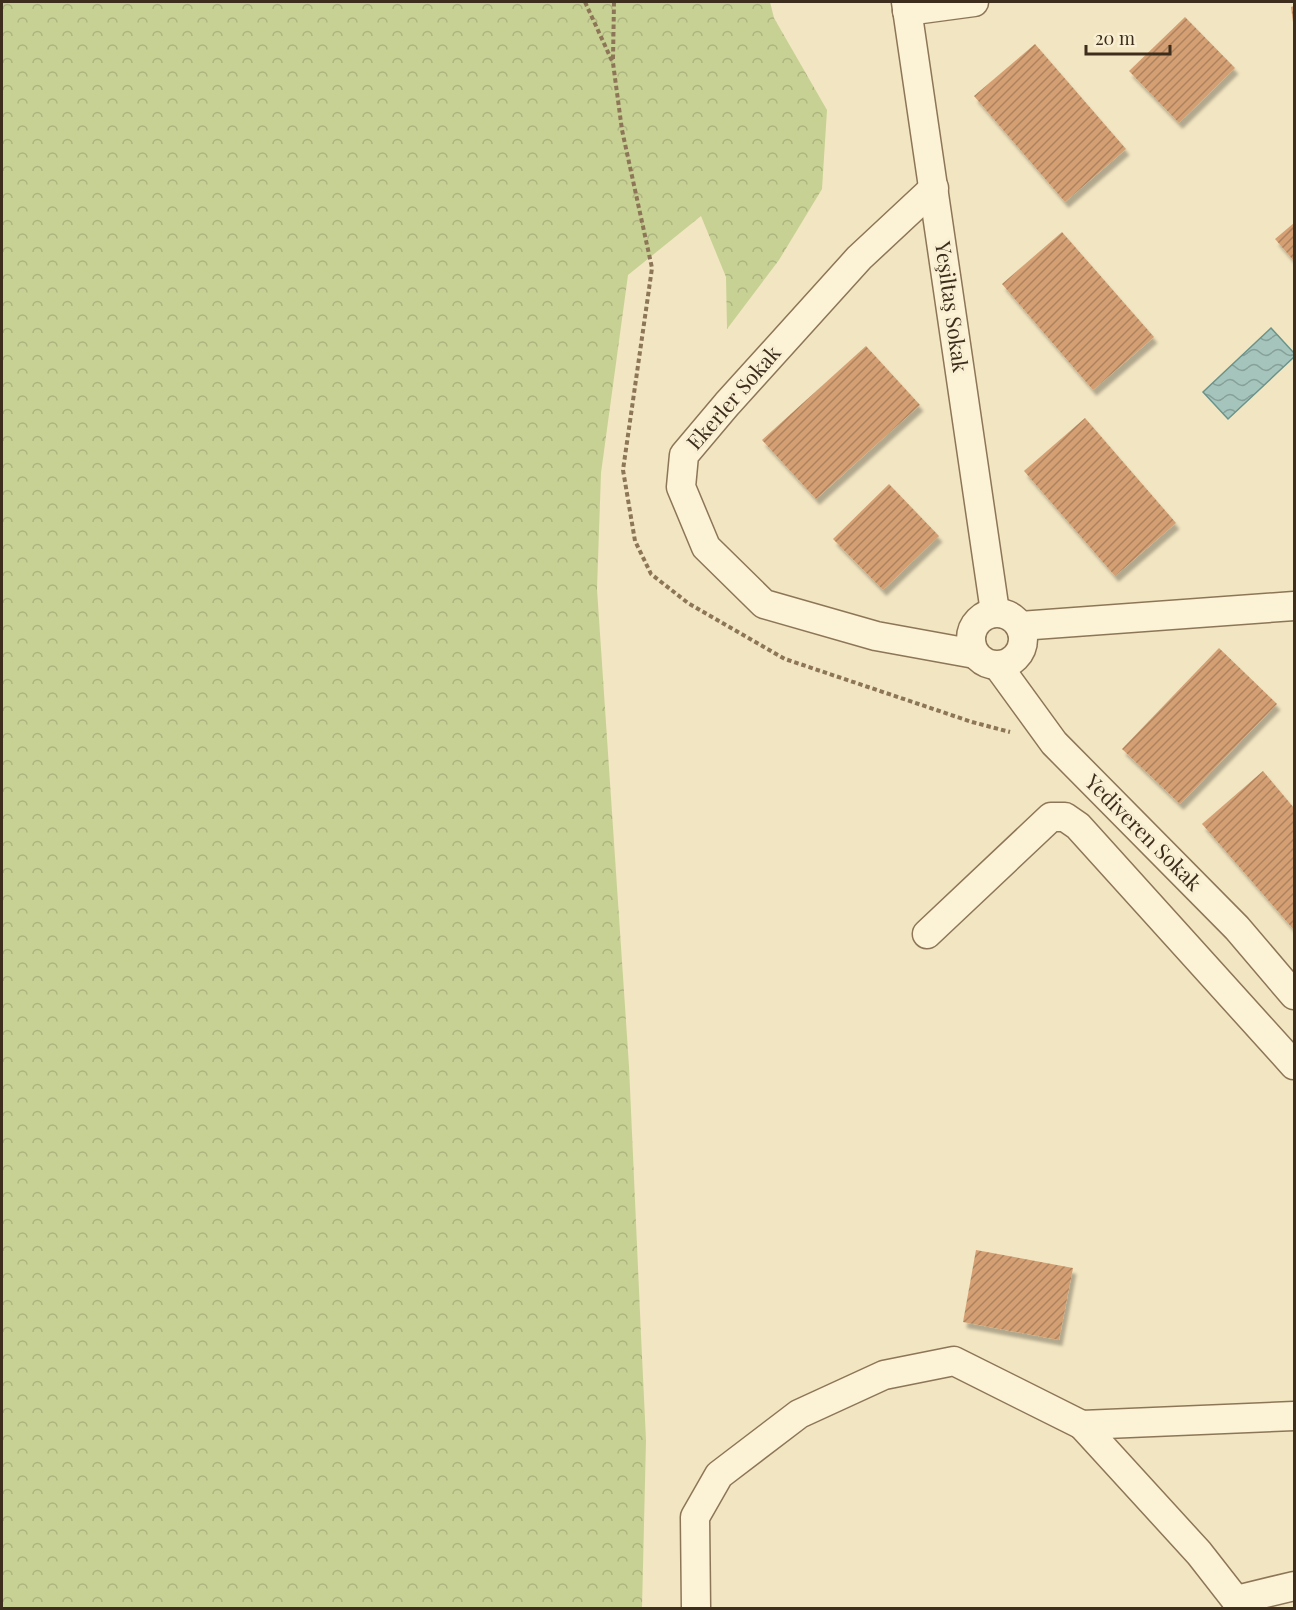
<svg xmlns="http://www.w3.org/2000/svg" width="1296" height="1610" viewBox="0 0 1296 1610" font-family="'Playfair Display',serif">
	<defs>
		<pattern id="forest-crowns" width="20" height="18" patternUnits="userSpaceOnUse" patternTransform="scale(1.5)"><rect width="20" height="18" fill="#c8d194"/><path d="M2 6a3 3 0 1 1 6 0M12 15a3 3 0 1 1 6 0" fill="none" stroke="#adb47f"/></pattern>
		<pattern id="water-waves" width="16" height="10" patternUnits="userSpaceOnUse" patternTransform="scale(1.5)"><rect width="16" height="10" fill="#a4c4bc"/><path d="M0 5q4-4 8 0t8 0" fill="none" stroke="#87a098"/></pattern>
		<pattern id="building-hatch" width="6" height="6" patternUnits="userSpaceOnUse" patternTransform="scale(1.5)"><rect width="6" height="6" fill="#d49f73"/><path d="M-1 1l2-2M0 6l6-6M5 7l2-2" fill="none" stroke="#ad825e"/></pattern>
		<filter id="shadow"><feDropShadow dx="3.5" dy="6" stdDeviation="1.5" flood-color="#0004"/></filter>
	</defs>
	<rect width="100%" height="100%" fill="#f2e5c1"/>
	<!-- forest -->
	<polygon fill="url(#forest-crowns)" points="2,2 770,2 774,18 827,110 822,189 779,260 727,329 726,277 701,216 628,275 601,473 597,589 629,1066 641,1335 646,1440 642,1608 2,1608"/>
	<!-- water -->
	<polygon fill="url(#water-waves)" stroke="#6a938a" stroke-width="1.5" points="1271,328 1294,353 1294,357 1228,419 1203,392"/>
	<!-- building -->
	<g fill="url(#building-hatch)" filter="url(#shadow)">
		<polygon points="1294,6 1294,21 1293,22 1291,7"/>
		<polygon points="1185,17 1235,68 1179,123 1129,71"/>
		<polygon points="1035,44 1126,149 1065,202 974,96"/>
		<polygon points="1294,223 1294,261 1275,239"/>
		<polygon points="1062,232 1154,337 1093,390 1002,284"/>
		<polygon points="866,346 920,405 816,499 762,440"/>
		<polygon points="1085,418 1176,523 1115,576 1024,471"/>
		<polygon points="889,484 939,536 883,590 833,539"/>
		<polygon points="1219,648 1277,704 1180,804 1122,749"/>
		<polygon points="1263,771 1294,808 1294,930 1202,824"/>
		<polygon points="976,1250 1073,1268 1059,1340 963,1322"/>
	</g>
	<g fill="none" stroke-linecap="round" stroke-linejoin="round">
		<!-- street casing -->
		<g stroke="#8d7657" stroke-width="31">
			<g id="street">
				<polyline points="906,2 995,612"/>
				<polyline points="907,11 974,2"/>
				<polyline points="934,188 859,258 727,404 684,455 681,487 706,547 764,604 876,636 975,654"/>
				<circle cx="997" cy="639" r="26"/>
				<polyline points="1020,626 1294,606"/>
				<polyline points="998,666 1054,743 1237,928 1294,995"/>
				<polyline points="927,934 1051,817 1065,817 1078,826 1294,1065"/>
				<polyline points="1236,1600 1294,1586"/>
				<polyline points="696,1608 695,1517 719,1475 799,1414 884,1375 954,1361 1082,1425"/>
				<polyline points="1242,1608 1199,1553 1082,1425 1294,1416"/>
			</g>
		</g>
		<!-- path -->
		<g stroke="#8d7657" stroke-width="4" stroke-dasharray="4.5 3" stroke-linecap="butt">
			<polyline points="585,2 613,63 622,130 652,268 623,470 635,541 651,574 688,603 785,659 972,722 1010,732"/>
			<polyline points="613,59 614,2"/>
		</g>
		<!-- street -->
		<use href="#street" stroke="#fcf2d5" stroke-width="28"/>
	</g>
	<g text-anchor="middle" stroke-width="6" stroke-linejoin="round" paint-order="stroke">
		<!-- street labels -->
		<g font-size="21" fill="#3c2d1c" stroke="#f9efd2">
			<text transform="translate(951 307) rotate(82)" y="7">Yeşiltaş Sokak</text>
			<text transform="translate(734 398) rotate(-49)" y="7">Ekerler Sokak</text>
			<text transform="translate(1143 833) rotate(45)" y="7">Yediveren Sokak</text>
		</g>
	</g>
	<!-- border -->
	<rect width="1296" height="1610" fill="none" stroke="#3c2d1c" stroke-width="6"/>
	<!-- scale -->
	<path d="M1086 45v9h84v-9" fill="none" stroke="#3c2d1c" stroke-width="3"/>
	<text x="1095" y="45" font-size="18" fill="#3c2d1c" stroke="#f9efd2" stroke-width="4.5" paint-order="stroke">20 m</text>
</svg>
